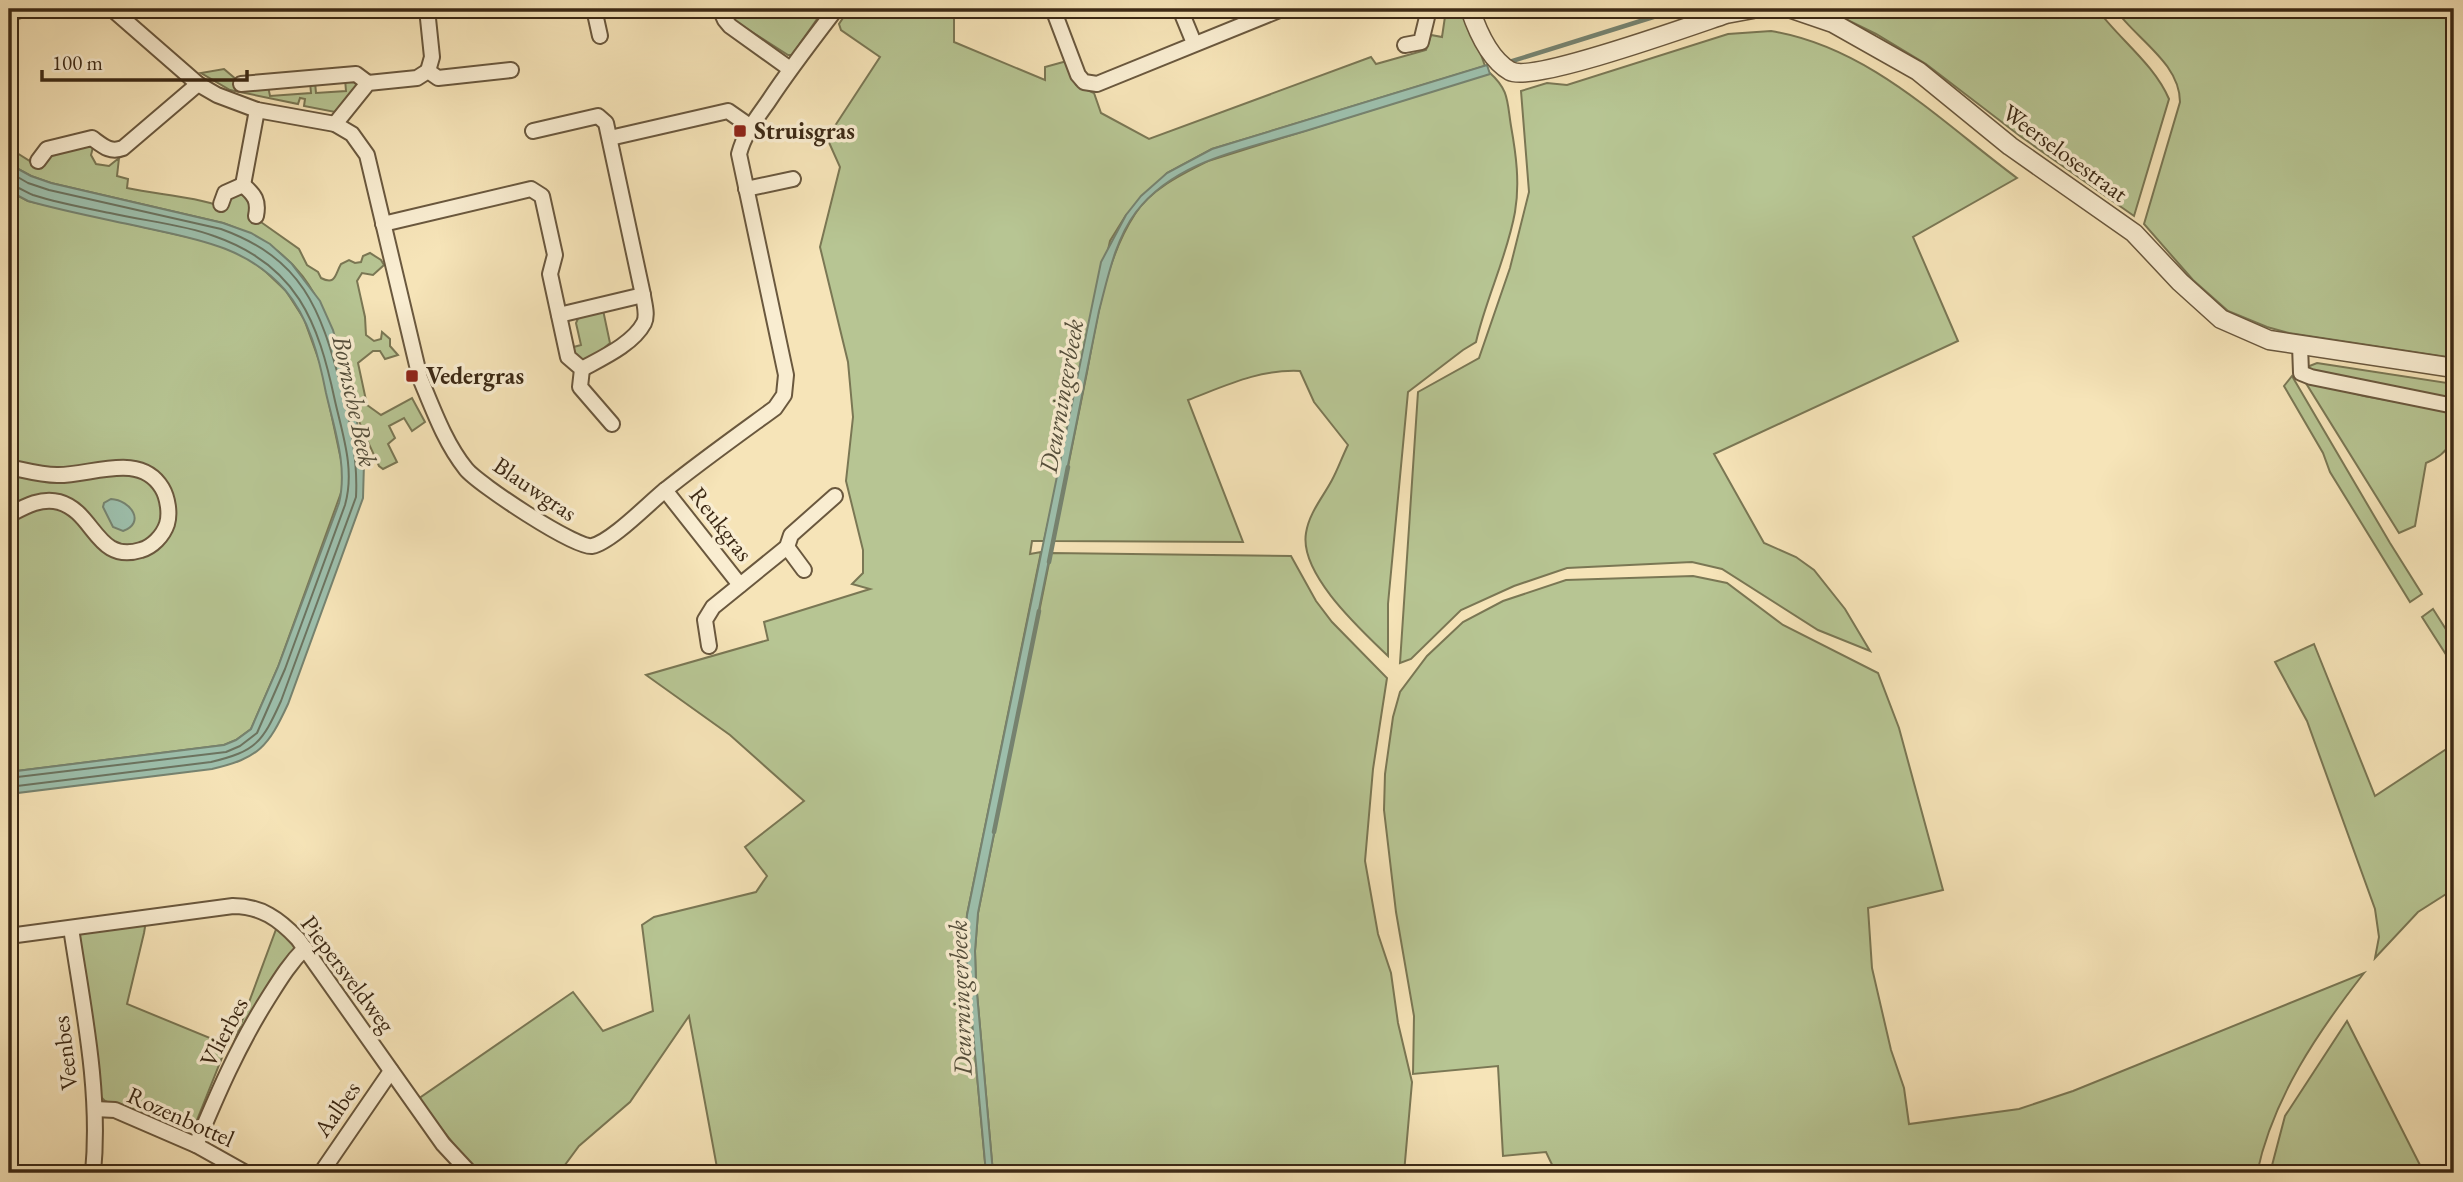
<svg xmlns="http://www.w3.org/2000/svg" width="2463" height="1182" viewBox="0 0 2463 1182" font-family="'EB Garamond',serif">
	<rect width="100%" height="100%" fill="#f6e4b8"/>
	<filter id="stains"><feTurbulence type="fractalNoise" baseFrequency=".00286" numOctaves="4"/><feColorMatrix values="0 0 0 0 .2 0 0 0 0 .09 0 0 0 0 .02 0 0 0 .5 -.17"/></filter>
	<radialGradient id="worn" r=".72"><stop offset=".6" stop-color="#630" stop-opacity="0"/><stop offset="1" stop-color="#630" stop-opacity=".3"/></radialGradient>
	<!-- green -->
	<g fill="#b7c593" stroke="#7a7754" stroke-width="2">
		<polygon points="730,9 824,9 792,55 788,55 733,20"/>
		<polygon points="849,9 954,9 954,42 1045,80 1045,67 1067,61 1076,85 1094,93 1101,113 1149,139 1371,57 1376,64 1426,50 1431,35 1442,37 1446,10 1443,9 1465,9 1485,66 1212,149 1167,173 1126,215 1110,241 1044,541 1032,541 1030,554 1041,552 967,915 965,945 986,1173 718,1173 689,1016 630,1102 579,1146 559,1173 481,1173 468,1162 418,1099 573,992 603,1031 653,1011 642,925 654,917 756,892 767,876 745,847 804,801 730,735 646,675 768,640 764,622 870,589 852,584 863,573 863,550 846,481 853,417 848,362 820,247 840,167 827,138 880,57 841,30 839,24"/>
		<path d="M1825,9H2097C2119,39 2154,64 2169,99L2134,216L2020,136L1926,64L1876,34Z"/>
		<path d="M2115,9H2454V358L2289,333L2267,327L2228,311L2193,280L2144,224L2180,102C2180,63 2136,39 2115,9Z"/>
		<path d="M1771,31C1869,47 1940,121 2017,178L1913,237L1958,341L1714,454L1764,543L1796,557L1814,570L1845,609L1870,651L1818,630L1722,569L1692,562L1567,568L1514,586L1461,610L1411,659L1400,663L1418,392L1479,358L1510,268L1529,192L1521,91L1547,83L1567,85L1728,34Z"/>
		<polygon points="224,69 237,80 268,86 270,96 311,93 310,82 315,82 316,93 346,91 345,79 357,80 357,87 335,112 304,106 305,99 300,98 298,104 230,90 201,73"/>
		<path d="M1490,73C1509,90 1507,101 1511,126C1516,154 1520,183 1515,212C1507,257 1486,298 1476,342L1463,350L1408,392L1388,604V656C1361,630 1299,574 1306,533C1309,513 1323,497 1332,480C1338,469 1342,457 1348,445L1314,402L1300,371C1259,369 1225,386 1188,400L1243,542L1053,541C1064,485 1076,428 1087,372C1097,319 1105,260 1135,214C1151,189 1182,174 1208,161Z"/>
		<path d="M94,143L91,155L96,164L109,166L119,158L117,176L128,179L127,188C160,195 194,196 226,208L230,197C249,187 254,206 258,220L299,249L307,265L318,272L321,278C336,286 335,274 341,264L349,260L355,263L361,262L363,256L370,253L381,260L384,265L373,275L362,273L357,281L365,317L366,335L374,341L381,339L382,332L390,339V346L398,355L385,359L380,351H373L358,363L367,405L381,415L412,398L425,422L412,431L404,418L389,426L395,438L388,444L397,462L383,469L379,466C371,448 362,430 355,411C350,396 347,380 342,364C319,290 300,251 223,223L51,183L31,176L9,164V148L41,168L50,153Z"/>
		<polygon points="9,191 28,201 210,242 245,256 266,272 286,291 304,319 321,366 343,469 342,490 278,667 251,729 236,740 224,745 9,772"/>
		<polygon points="603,310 610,343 591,359 583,361 573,355 570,348 581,345 576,323 580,314"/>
		<polygon points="2317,363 2454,384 2454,400 2317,373 2307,367"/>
		<polygon points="2292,376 2390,543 2422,594 2410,602 2330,472 2323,453 2284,386"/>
		<path d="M2304,380L2364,396L2454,412C2454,438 2453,452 2426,463L2415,526L2399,533Z"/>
		<polygon points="1051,553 1291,556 1316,601 1332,622 1387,678 1373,769 1365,861 1378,934 1391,973 1398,1023 1412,1082 1404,1173 993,1173 976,982 975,951 978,913"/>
		<path d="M1693,576L1727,583L1783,625L1878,673L1899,728L1943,890L1868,908L1872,968L1891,1050L1904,1088L1909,1124L2019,1109L2073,1091L2364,973C2317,1033 2273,1098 2257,1173H1556L1546,1152L1503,1156L1498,1066L1413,1074L1414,1016L1396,912L1384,810L1385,774L1393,717L1400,692L1427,656L1463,622L1503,601L1566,580Z"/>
		<polygon points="2433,609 2454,642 2454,667 2422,617"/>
		<polygon points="2314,644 2375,796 2454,744 2454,889 2418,912 2375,958 2379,937 2375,909 2307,721 2275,662"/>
		<polygon points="140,922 145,927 144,933 127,1004 227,1045 195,1125 188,1131 178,1127 176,1131 105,1101 100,1096 75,930"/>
		<polygon points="278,924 295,945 294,950 266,991 229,1056"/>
		<polygon points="2347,1021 2424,1173 2270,1173 2285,1116"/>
	</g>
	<!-- water -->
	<g fill="#9dbfac" stroke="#768370" stroke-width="2">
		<path d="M1487,65L1490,74C1430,92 1371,111 1312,129C1252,148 1177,158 1136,212C1115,240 1108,277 1099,311L978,913L975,951L976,982L993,1173H986L965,945L967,915L1101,262L1126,215L1141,196L1167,173L1212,149Z"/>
		<path d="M9,164L31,176L51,183L223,223L251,233L270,244L291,263L320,301L333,330L355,410L364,463L363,498L288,704C268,747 259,758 212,769L9,794V772L224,745L236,740L251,729L278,667L339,503C348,466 334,428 326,393C319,357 309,318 285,290C246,245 191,238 137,226C100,218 63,211 28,201L9,191Z"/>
		<path d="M111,499C131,500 146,523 123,531L113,527L103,507L104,503Z"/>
	</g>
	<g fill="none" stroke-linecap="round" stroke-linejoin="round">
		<!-- shore -->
		<g stroke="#6c7460" stroke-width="2">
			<path d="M9,172L28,183L49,190L221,229C303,259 320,308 341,386C351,423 358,459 356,497L281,701C262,743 256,751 211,762L9,787"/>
			<path d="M9,185C18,186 25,192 33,195C58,203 85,208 110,213C144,221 182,224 214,236C297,265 318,321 335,401C343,436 355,470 345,505L285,669L257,733L240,746L226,752L9,778"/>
		</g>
		<!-- stream -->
		<g stroke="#768370" stroke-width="4.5">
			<polyline points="1506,63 1679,9"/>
			<polyline points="1049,562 1068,467"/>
			<polyline points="994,832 1039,611"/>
		</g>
		<!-- minor casing -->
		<g stroke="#6a583e" stroke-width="18">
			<g id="minor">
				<path d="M112,9L198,84L217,95L257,110L335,124L352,134L367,155L420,378C433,409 445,443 466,469C478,484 576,549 592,546C611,542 647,505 664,491C700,462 738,435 775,408L784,395L786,375L739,154C744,134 756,119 768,102C789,70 813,39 836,9"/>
				<polyline points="427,9 432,57 428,71"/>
				<polyline points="594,9 600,36"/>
				<polyline points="720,9 725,20 730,26 790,69"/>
				<polyline points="1053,9 1078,75 1084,82 1097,84 1282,9"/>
				<polyline points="1180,9 1194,43"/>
				<polyline points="9,13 24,9"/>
				<polyline points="1405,45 1421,42 1429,9"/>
				<polyline points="241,84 356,74 368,83"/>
				<polyline points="335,124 368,83 417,78 428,71 438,78 511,70"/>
				<path d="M533,131L598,116L606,123L643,295C644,303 648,315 644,323C633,344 602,358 582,369"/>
				<polyline points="610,138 728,111 751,127"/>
				<path d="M38,161L47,149L92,138C103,146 110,153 123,148L198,84"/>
				<polyline points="243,185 257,110"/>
				<path d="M243,185C255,195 259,201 256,216"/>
				<polyline points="746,189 793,179"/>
				<polyline points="221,204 225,193 243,185"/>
				<polyline points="383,224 531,189 542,196 555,255 550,274 568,357 582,369 580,387 612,424"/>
				<polyline points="559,315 643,295"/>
				<polyline points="2300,345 2301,373 2311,377 2454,406"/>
				<path d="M9,467C24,470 41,475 57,475C90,476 140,451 162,488C168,498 170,514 167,524C163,536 152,547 141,550C96,564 95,512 59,502C41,497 24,507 9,515"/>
				<polyline points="2454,467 2454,464"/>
				<polyline points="665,490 740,585"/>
				<polyline points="787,547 804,570"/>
				<polyline points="709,646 705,620 713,607 787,547 791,535 835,496"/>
				<path d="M71,928C83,1008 101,1091 93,1173"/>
				<path d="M9,936L233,906C261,906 279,919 298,939L443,1144L470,1173"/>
				<polyline points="95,1109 115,1110 196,1145 246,1173"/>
				<path d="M196,1145C217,1095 238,1046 267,1000C279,981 289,964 305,948"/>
				<polyline points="321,1173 391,1071"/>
			</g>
		</g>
		<!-- tertiary casing -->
		<g stroke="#6a583e" stroke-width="21">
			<g id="tertiary">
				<path d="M1470,9C1477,30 1489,59 1510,71C1533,83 1693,25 1726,14L1753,9"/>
				<polyline points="1792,9 1833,23 1918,71 2010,146 2134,233 2180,282 2221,319 2269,340 2454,368"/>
			</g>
		</g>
		<!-- minor -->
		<use href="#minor" stroke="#f9edd1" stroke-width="14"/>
		<!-- tertiary -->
		<use href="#tertiary" stroke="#f9edd1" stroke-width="18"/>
	</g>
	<!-- markers -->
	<g fill="#8f2418" stroke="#f9edd1" stroke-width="2.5">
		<rect x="733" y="124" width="14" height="14" rx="3.5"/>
		<rect x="405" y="369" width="14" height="14" rx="3.5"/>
	</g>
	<g text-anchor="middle" stroke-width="7" stroke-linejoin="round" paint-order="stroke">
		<!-- poi labels -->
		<g font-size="24" font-weight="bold" fill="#3c2915" stroke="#f9edd1" text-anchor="start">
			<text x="754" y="139">Struisgras</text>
			<text x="426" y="384">Vedergras</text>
		</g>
		<!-- street labels -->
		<g font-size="24" fill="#3c2915" stroke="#f9edd1">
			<text transform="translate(2065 153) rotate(36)" y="8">Weerselosestraat</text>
			<text transform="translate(535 489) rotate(34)" y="8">Blauwgras</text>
			<text transform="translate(721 524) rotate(52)" y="8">Reukgras</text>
			<text transform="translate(348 974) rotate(53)" y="8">Piepersveldweg</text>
			<text transform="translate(224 1032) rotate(-62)" y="8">Vlierbes</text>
			<text transform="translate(65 1053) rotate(-97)" y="8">Veenbes</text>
			<text transform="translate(337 1109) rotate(-55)" y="8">Aalbes</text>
			<text transform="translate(181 1117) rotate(24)" y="8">Rozenbottel</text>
		</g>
		<!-- water labels -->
		<g font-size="26" font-style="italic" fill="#544e3b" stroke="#f9edd1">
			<text transform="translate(1061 396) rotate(-80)" y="9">Deurningerbeek</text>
			<text transform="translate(355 401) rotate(78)" y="9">Bornsche Beek</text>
			<text transform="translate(960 998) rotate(-92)" y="9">Deurningerbeek</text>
		</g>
	</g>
	<!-- margin -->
	<rect width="2463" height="1182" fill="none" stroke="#f6e4b8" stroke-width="35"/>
	<rect x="10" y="10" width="2442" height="1161" fill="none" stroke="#3c2915" stroke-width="3.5"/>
	<rect x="18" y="18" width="2428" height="1147" fill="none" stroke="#3c2915" stroke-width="2"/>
	<!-- scale -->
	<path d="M42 70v10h205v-10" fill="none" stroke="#3c2915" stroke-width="3.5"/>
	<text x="52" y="70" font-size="21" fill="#3c2915" stroke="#f9edd1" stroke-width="5" paint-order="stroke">100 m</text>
	<rect width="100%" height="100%" filter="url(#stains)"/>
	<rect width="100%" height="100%" fill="url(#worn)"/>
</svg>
